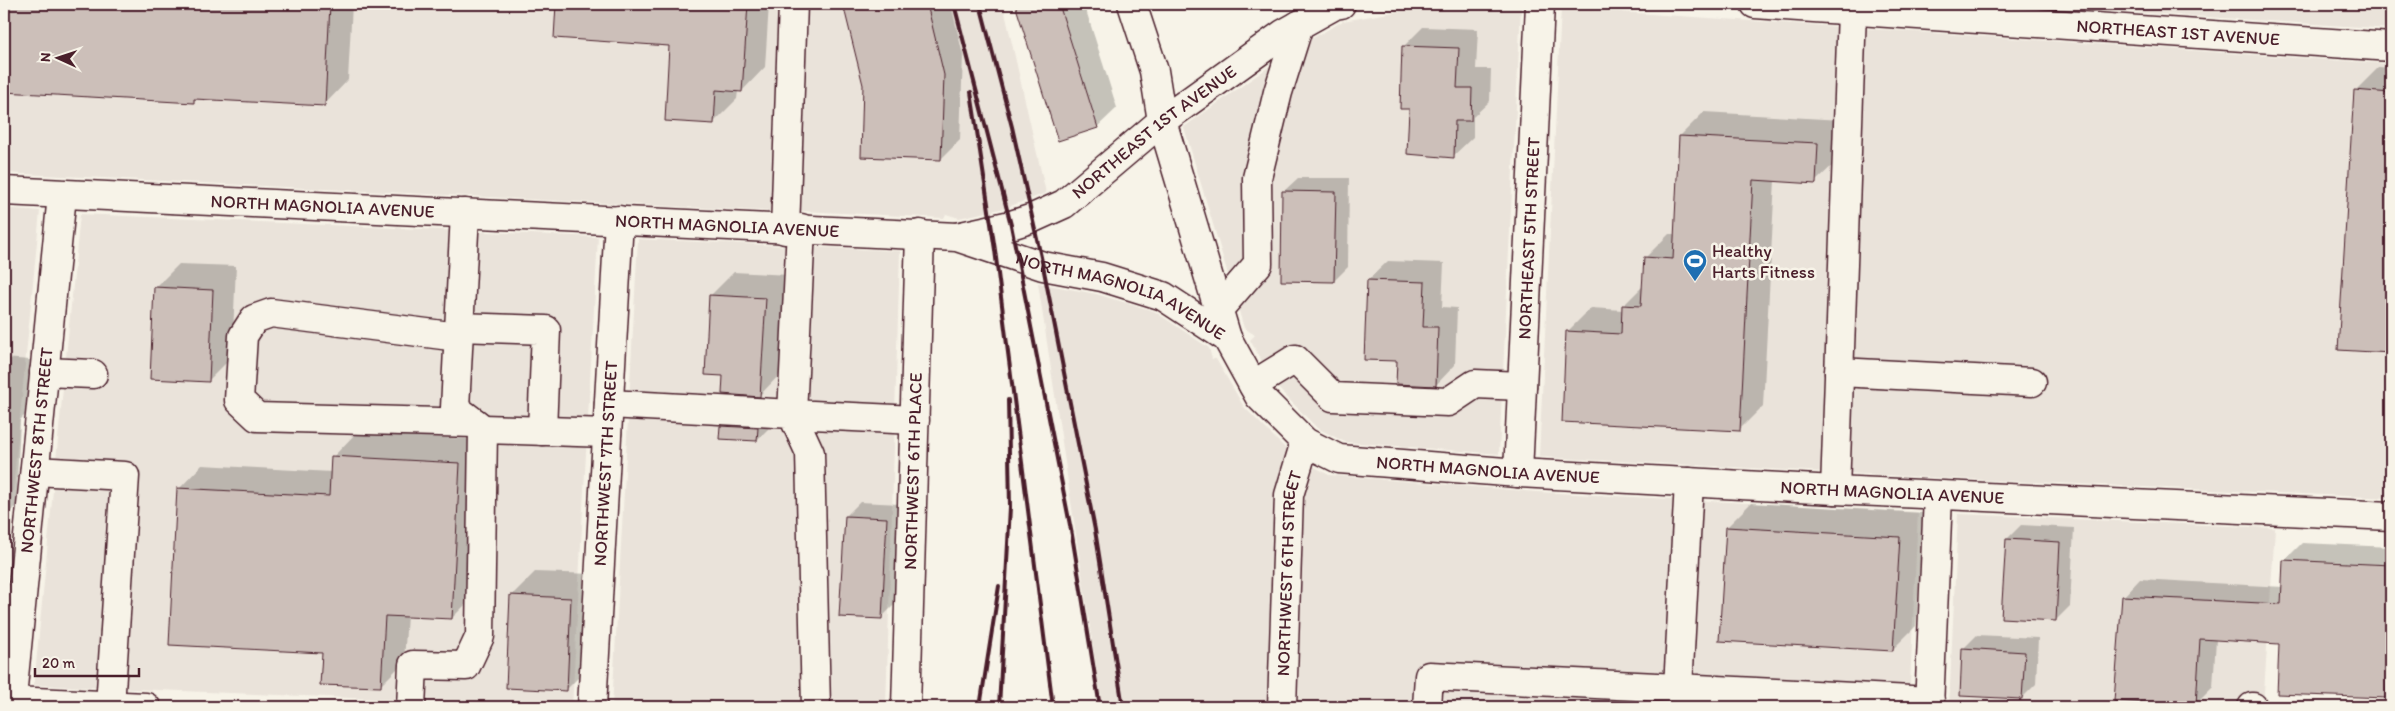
<svg xmlns="http://www.w3.org/2000/svg" width="2395" height="711" viewBox="0 0 2395 711" font-family="Itim,sans-serif">
	<rect width="100%" height="100%" fill="#f7f3e8"/>
	<filter id="ink" filterUnits="userSpaceOnUse"><feTurbulence type="fractalNoise" baseFrequency=".02" numOctaves="2"/><feDisplacementMap in="SourceGraphic" scale="10" xChannelSelector="R" yChannelSelector="G"/><feConvolveMatrix kernelMatrix="1 2 1 2 8 2 1 2 1" color-interpolation-filters="sRGB"/></filter>
	<g filter="url(#ink)">
		<!-- built -->
		<g fill="#eae3da">
			<polygon points="4,4 1003,4 1046,193 1005,208 959,218 946,214 944,218 802,211 784,212 4,173"/>
			<polygon points="2008,4 2391,4 2391,29 2039,6"/>
			<polygon points="1521,6 1499,454 1345,442 1317,428 1276,386 1250,340 1255,335 1244,328 1184,127 1294,49 1343,21 1423,7"/>
			<polygon points="1561,8 2391,64 2391,498 1939,478 1539,457"/>
			<polygon points="4,208 40,211 4,582"/>
			<polygon points="80,214 598,237 572,707 34,685"/>
			<polygon points="638,239 900,251 886,707 612,707"/>
			<polygon points="1038,283 1096,294 1154,311 1209,348 1212,359 1216,359 1244,407 1290,453 1329,475 1537,492 1918,512 1909,707 1102,707"/>
			<polygon points="1958,514 2275,528 2263,707 1949,707"/>
		</g>
		<!-- shadow -->
		<g fill="#0003">
			<polygon points="10,4 352,4 348,80 325,104 197,98 194,101 5,91"/>
			<polygon points="557,4 769,4 765,67 742,91 738,91 737,99 713,123 671,45 555,37"/>
			<polygon points="845,4 951,4 963,55 960,140 941,159 864,85"/>
			<polygon points="1017,4 1084,4 1117,108 1097,127 1059,139"/>
			<polygon points="1423,27 1478,29 1476,69 1491,69 1490,101 1473,117 1473,137 1453,156 1411,108 1403,47"/>
			<polygon points="2379,67 2391,68 2391,352 2339,348 2355,91"/>
			<polygon points="1704,112 1841,120 1839,159 1815,182 1775,180 1763,406 1739,430 1567,332 1591,308 1623,310 1623,306 1643,286 1645,258 1669,234 1675,234 1680,136"/>
			<polygon points="1298,178 1349,178 1348,267 1334,281 1284,191"/>
			<polygon points="1388,261 1444,263 1442,307 1457,308 1455,365 1436,385 1398,360 1368,280"/>
			<polygon points="179,264 236,266 232,357 208,381 155,288"/>
			<polygon points="734,272 789,275 783,371 760,395 724,374 710,296"/>
			<polygon points="4,358 30,360 27,413 20,420 16,506 4,518"/>
			<polygon points="745,402 781,416 757,440 721,426"/>
			<polygon points="356,433 484,440 476,594 452,618 407,615 404,662 381,685 323,652 179,489 202,465 332,472 333,457"/>
			<polygon points="860,502 900,504 895,604 881,618 846,516"/>
			<polygon points="1751,503 1923,513 1916,626 1892,650 1727,527"/>
			<polygon points="2021,525 2074,528 2070,606 2056,620 2007,539"/>
			<polygon points="2302,543 2391,547 2391,691 2385,697 2281,642 2216,639 2213,687 2196,704 2123,597 2140,579 2283,587 2285,560"/>
			<polygon points="535,572 594,574 590,666 566,690 511,596"/>
			<polygon points="1977,635 2038,638 2036,684 2022,698 1963,649"/>
		</g>
		<!-- building -->
		<g fill="#ccbfb9" stroke="#4a1f2b">
			<polygon points="9,4 330,4 325,106 194,99 194,103 4,92"/>
			<polygon points="556,4 748,4 742,92 716,90 714,124 665,121 669,46 554,38"/>
			<polygon points="843,4 927,4 944,75 941,160 861,157 863,85"/>
			<polygon points="1015,4 1059,4 1098,128 1058,141"/>
			<polygon points="1402,46 1459,48 1457,88 1472,88 1471,121 1455,121 1454,158 1407,154 1409,109 1400,109"/>
			<polygon points="2354,90 2391,93 2391,353 2338,350"/>
			<polygon points="1679,136 1818,143 1816,184 1753,180 1740,431 1562,422 1566,331 1621,334 1622,305 1641,306 1644,257 1673,259"/>
			<polygon points="1282,191 1336,192 1334,282 1281,281"/>
			<polygon points="1367,280 1425,282 1423,327 1438,327 1436,386 1396,384 1397,361 1364,360"/>
			<polygon points="154,287 213,290 209,382 150,379"/>
			<polygon points="709,295 766,298 760,397 722,394 723,376 705,375"/>
			<polygon points="720,426 758,428 757,441 719,439"/>
			<polygon points="331,456 460,463 452,619 385,616 381,687 320,685 322,653 169,645 177,488 329,496"/>
			<polygon points="845,516 887,518 882,619 839,617"/>
			<polygon points="1726,527 1900,537 1893,651 1719,641"/>
			<polygon points="2006,539 2060,542 2056,621 2001,618"/>
			<polygon points="2283,560 2391,565 2386,698 2277,694 2279,644 2200,639 2196,705 2114,701 2122,596 2281,604"/>
			<polygon points="510,595 571,598 567,691 506,688"/>
			<polygon points="1962,648 2025,652 2022,699 1960,696"/>
		</g>
		<g fill="none" stroke-linecap="round" stroke-linejoin="round">
			<!-- minor casing -->
			<g stroke="#4a1f2b" stroke-width="31">
				<g id="minor">
					<polyline points="1132,4 1154,71 1162,121"/>
					<polyline points="801,228 792,414 915,420"/>
					<polyline points="785,230 793,4"/>
					<polyline points="1218,310 1258,264 1257,178 1278,92 1299,25"/>
					<polyline points="459,327 546,330 542,431"/>
					<polyline points="458,337 271,313 254,319 243,336 239,400 257,417 475,423"/>
					<polyline points="44,372 93,374"/>
					<polyline points="1839,372 2032,382"/>
					<polyline points="1253,385 1295,359 1333,397 1448,402 1475,384 1522,386"/>
					<polyline points="609,404 792,414 810,453 816,707"/>
					<polyline points="483,429 607,433"/>
					<polyline points="35,471 125,476 110,706"/>
					<path id="s1" d="M1518,473L1540,4"/>
					<polyline points="1689,482 1678,688 1930,701"/>
					<polyline points="1835,490 1852,11"/>
					<polyline points="12,701 146,707"/>
					<path id="s2" d="M11,707L62,195"/>
					<polyline points="411,707 413,665 466,666 480,636 483,429 455,408 465,213"/>
					<path id="s3" d="M592,707L619,220"/>
					<path id="s4" d="M906,707L920,234"/>
					<path id="s5" d="M1282,707L1289,495L1305,442"/>
					<polyline points="1427,707 1429,676 1678,688"/>
					<polyline points="1929,707 1938,496"/>
					<polyline points="2252,707 2253,707"/>
				</g>
			</g>
			<!-- major casing -->
			<g stroke="#4a1f2b" stroke-width="31">
				<g id="major">
					<path id="s6" d="M1755,4L2391,47"/>
					<polyline points="1162,121 1227,338"/>
					<path id="s7" d="M4,191L957,237L1043,266L1102,277L1163,296L1227,338L1259,396L1305,442L1339,459L1518,473L1835,490L2391,516"/>
					<path id="s8" d="M957,237L1011,225L1033,218L1064,204L1162,121L1283,34L1335,5L1341,4"/>
				</g>
			</g>
			<!-- minor -->
			<use href="#minor" stroke="#f7f3e8" stroke-width="28"/>
			<!-- major -->
			<use href="#major" stroke="#f7f3e8" stroke-width="28"/>
			<!-- rail -->
			<g stroke="#4a1f2b" stroke-width="4">
				<polyline points="954,4 1011,225 1072,535 1100,707"/>
				<polyline points="980,4 1012,127 1043,266 1095,530 1123,707"/>
				<polyline points="971,92 995,250 1053,707"/>
				<polyline points="980,707 999,586"/>
				<polyline points="999,707 1010,507 1008,400"/>
			</g>
		</g>
	</g>
	<!-- icons -->
	<defs>
		<g id="stadium-pin" transform="scale(1.25)"><path d="M0 17L-7.5 6A9.5 9.5 0 1 1 7.5 6Z" fill="#1f6fb2" stroke="#f7f3e8"/><path d="M0-5a6.5 5 0 1 0 0 10a6.5 5 0 1 0 0-10ZM-3.5-1.8h7v3.6h-7Z" fill="#fff"/></g>
	</defs>
	<g fill-rule="evenodd">
		<use href="#stadium-pin" x="1695" y="261"/>
	</g>
	<g text-anchor="middle" stroke-width="5" stroke-linejoin="round" paint-order="stroke">
		<!-- street labels -->
		<g font-size="18" fill="#4a1f2b" stroke="#f7f3e8">
			<text dy="6" stroke="none"><textPath href="#s6" startOffset="424">NORTHEAST 1ST AVENUE</textPath></text>
			<text dy="6" stroke="none"><textPath href="#s8" startOffset="228">NORTHEAST 1ST AVENUE</textPath></text>
			<text dy="6" stroke="none"><textPath href="#s7" startOffset="319">NORTH MAGNOLIA AVENUE</textPath></text>
			<text dy="6" stroke="none"><textPath href="#s7" startOffset="724">NORTH MAGNOLIA AVENUE</textPath></text>
			<text dy="6" stroke="none"><textPath href="#s1" startOffset="235">NORTHEAST 5TH STREET</textPath></text>
			<text dy="6" stroke="none"><textPath href="#s7" startOffset="1129">NORTH MAGNOLIA AVENUE</textPath></text>
			<text dy="6" stroke="none"><textPath href="#s2" startOffset="258">NORTHWEST 8TH STREET</textPath></text>
			<text dy="6" stroke="none"><textPath href="#s3" startOffset="244">NORTHWEST 7TH STREET</textPath></text>
			<text dy="6" stroke="none"><textPath href="#s4" startOffset="236">NORTHWEST 6TH PLACE</textPath></text>
			<text dy="6" stroke="none"><textPath href="#s7" startOffset="1564">NORTH MAGNOLIA AVENUE</textPath></text>
			<text dy="6" stroke="none"><textPath href="#s7" startOffset="1969">NORTH MAGNOLIA AVENUE</textPath></text>
			<text dy="6" stroke="none"><textPath href="#s5" startOffset="134">NORTHWEST 6TH STREET</textPath></text>
		</g>
		<!-- poi labels -->
		<g font-size="18" fill="#4a1f2b" stroke="#f7f3e8" text-anchor="start">
			<text x="1712" y="257">Healthy<tspan x="1712" dy="21">Harts Fitness</tspan></text>
		</g>
	</g>
	<!-- margin -->
	<rect width="2395" height="711" fill="none" stroke="#f7f3e8" stroke-width="20"/>
	<rect x="10" y="10" width="2375" height="691" fill="none" stroke="#4a1f2b" stroke-width="2" filter="url(#ink)"/>
	<!-- north arrow -->
	<g transform="translate(58 58) rotate(273)" stroke="#f7f3e8" stroke-width="4" paint-order="stroke">
	<path d="M0-4L9 19L0 12L-9 19Z" fill="#4a1f2b"/>
	<text y="-8" font-size="14" font-weight="bold" text-anchor="middle" fill="#4a1f2b">N</text>
	</g>
	<!-- scale -->
	<path d="M35 668v8h104v-8" fill="none" stroke="#4a1f2b" stroke-width="2.5"/>
	<text x="42" y="668" font-size="15" fill="#4a1f2b" stroke="#f7f3e8" stroke-width="4" paint-order="stroke">20 m</text>
</svg>
